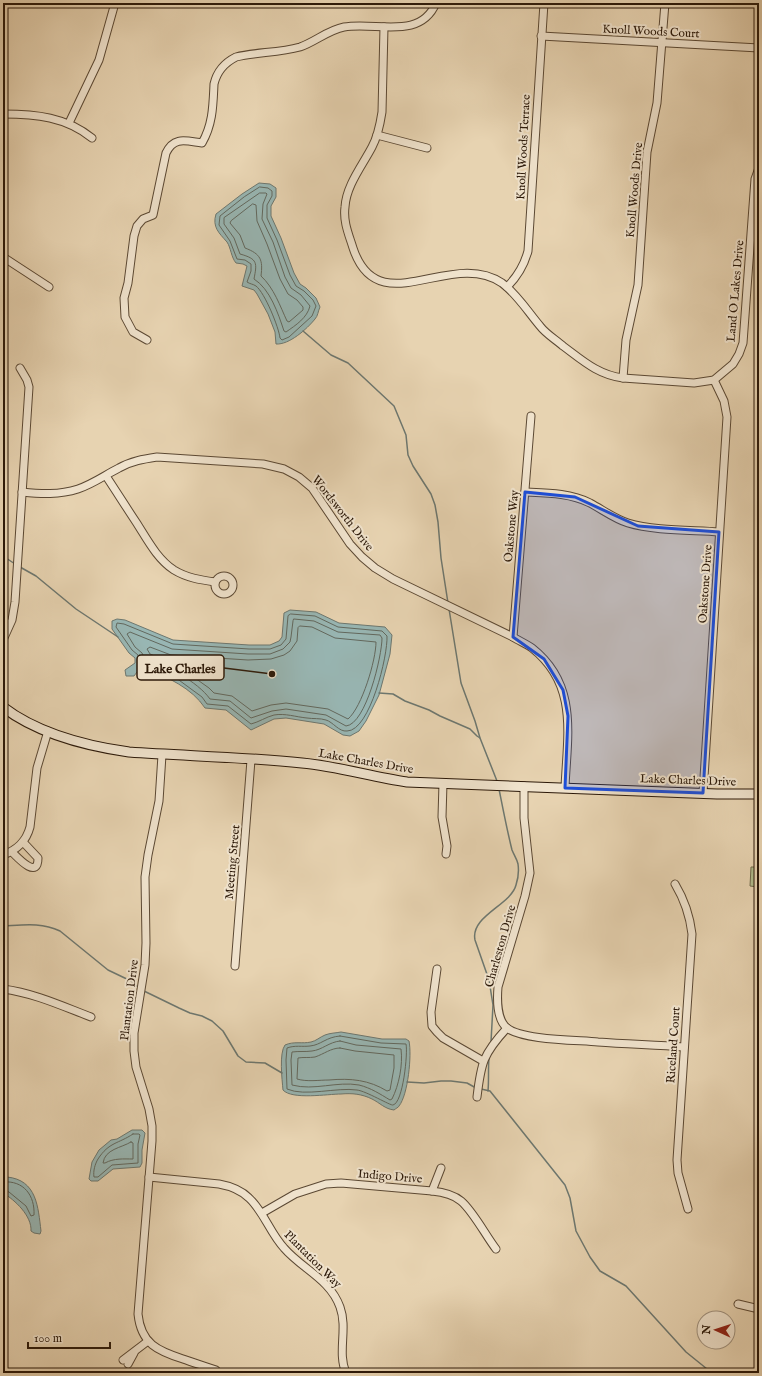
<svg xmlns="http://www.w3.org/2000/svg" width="762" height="1376" viewBox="0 0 762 1376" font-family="'IM FELL English',serif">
	<rect width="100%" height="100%" fill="#e7d3b1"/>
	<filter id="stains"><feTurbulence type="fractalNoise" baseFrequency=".005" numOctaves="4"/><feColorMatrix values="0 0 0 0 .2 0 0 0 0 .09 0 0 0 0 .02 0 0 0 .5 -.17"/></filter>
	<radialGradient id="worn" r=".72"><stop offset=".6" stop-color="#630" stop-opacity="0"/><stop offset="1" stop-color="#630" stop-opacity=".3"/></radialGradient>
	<!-- green -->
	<polygon fill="#b2bd8e" stroke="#6f6b4c" points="751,867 759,867 758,887 750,886"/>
	<!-- water -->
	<g fill="#98b6b3" stroke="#6d776f">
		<path d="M259,183L270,184L276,188V197L271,206V216L281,238L294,273L300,284L306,288L316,298L320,307C318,311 318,316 315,319C307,329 289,345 276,344L275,332L268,314L257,294L254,290L242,286L247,266L243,264L236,263C231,257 231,248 227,242C219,233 212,227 216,214L242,194Z"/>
		<path d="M290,610L316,612L339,623L385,627L392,635L390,654L379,695L366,721L359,731L350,736L343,735L324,724L286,718L274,719L251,730L226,710L205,708C192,688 167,677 145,668L137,672L134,676H126L125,670L135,663V658L129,653L112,629V621L117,619L125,620L173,640L249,645H270L279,641L282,637L284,613Z"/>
		<path d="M341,1032L382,1039H406L409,1041C412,1055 408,1095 399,1106C399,1107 395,1109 394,1110C385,1109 380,1103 372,1099C362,1094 352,1093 341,1094C328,1094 292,1100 283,1090C282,1079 279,1053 285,1045C294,1041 302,1044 311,1042C316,1041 320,1037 325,1035C330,1033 336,1033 341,1032Z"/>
		<polygon points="132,1130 142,1130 145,1133 142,1150 142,1163 140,1167 113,1169 98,1181 91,1181 89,1179 92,1162 99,1150 111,1140 117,1139"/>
		<path d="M7,1177C37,1180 38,1207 41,1231L40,1234L34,1233L31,1231C32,1216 15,1200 3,1193V1179Z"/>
	</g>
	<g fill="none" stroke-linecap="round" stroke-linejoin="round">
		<!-- shore -->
		<g stroke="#62685e" stroke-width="1">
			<path d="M260,187L268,188L272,191V196L267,205V218L277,240L290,275L296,286L304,291L313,300L316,306L312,316L289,337L282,340L280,338C279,328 265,293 256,286C253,284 250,284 247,282L251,271V264L245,260L237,259L230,241L219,225L220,216L244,197Z"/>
			<path d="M260,193H266L267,194L263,204L262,219L273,242L285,277L291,288L301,295L310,306C307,318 296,325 286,332L284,331C278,313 270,289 254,279C257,263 258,259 240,254L234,238L224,224V218Z"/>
			<path d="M253,204L256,205L257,221L267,244L280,279L288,294L297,300L303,307V310L289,322L287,321C280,306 274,288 261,276C263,260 261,254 245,248L240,235L230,223L231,221Z"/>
			<path d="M291,614L315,616L338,627L382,631L387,636C388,655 370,731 347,731C339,732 333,722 326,720C320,718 313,719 307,718C296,717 285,713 274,715C266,717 259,722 251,724L228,706L207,704L202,697L172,675L146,665H139L138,655L132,650L116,627L117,623L124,624L173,644L249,649H270L281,645L286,639L288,616Z"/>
			<path d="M294,619L314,621L338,632L380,635L382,638C382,656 366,724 346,726L326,715L286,709L272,711L251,718L230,701L210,699C198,682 165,664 145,659L142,653L135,647L127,634L130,632L172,649L248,654H270L283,649L290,642L291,637L293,621Z"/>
			<path d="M300,626L312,627L335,638L376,642C376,660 362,707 348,719L328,709L286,703L271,705L252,711L232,696L214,693L209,688L178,666L150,654L147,649L150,647L171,655L248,660L271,659L284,655L290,651L297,641L298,628Z"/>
			<path d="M340,1036L381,1043L406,1044C408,1053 403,1103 393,1105C391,1106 366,1091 357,1090C337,1087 305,1097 287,1089L286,1060L287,1048C295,1045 302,1047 310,1046C321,1045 326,1037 340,1036Z"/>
			<path d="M340,1041L356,1045L401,1049C403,1065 399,1085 392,1099L390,1100C380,1094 371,1088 359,1085C337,1081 314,1091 292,1085L291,1060L292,1052C299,1051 305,1052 312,1051C322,1050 329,1042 340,1041Z"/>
			<path d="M340,1048L355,1051L394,1055V1068L390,1090L387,1091C369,1080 351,1078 329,1080C319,1080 307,1082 297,1079L298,1058C303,1057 309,1058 315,1057C324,1054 331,1048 340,1048Z"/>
			<path d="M133,1134H139L140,1135L138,1144V1163L112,1165L98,1177H94C93,1171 95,1164 98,1159C109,1142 118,1144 133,1134Z"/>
			<path d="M131,1142L133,1143V1159C124,1159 114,1158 105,1163H103C105,1149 121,1148 131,1142Z"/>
			<path d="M3,1182C24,1180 35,1196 34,1215L31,1216L26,1206L9,1192L3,1190"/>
		</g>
		<!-- stream -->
		<g stroke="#6d776f" stroke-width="1.5">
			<polyline points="303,331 331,355 348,363 394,406 406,435 408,455 413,466 431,494 435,505 438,522 441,558 448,603"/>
			<polyline points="3,556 15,564"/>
			<polyline points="20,567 36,576 76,609 118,637"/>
			<polyline points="449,609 461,683 475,721 480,738 497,781"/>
			<polyline points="379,693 393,694 405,701 429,710 440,716 470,729 477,736 480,738"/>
			<path d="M3,926C23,925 41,922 60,931L108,970L131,981L139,988"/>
			<polyline points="144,991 179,1008 190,1013 202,1016 212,1021 223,1031 238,1056 246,1062 265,1063 282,1073"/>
			<path d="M491,1042L493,1005L489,980L475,940C470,916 511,905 516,885C518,879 519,871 518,864C517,859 514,855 512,850C507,830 503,809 499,789"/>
			<polyline points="407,1082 424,1083 441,1081 451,1081 467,1083 476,1088"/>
			<polyline points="481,1089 490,1091 565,1185 570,1198 576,1231 590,1257 600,1271 626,1286 686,1352 712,1373"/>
			<path d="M488,1091C489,1080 488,1069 489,1058"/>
		</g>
		<!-- street casing -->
		<g stroke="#5b4833" stroke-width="9">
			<g id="street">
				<path d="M384,27L382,112C380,125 378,136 372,147C362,166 346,186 345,207C343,222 349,235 353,248C378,324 451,248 502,283C517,294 528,312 540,326C546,334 555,339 563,346C582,360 598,375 623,378L694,383L714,380L733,364L739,354L743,343L755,179L759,168"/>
				<polyline points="541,36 759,48"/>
				<path d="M3,114C36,114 66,117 92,138"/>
				<polyline points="69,123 99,60 115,3"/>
				<polyline points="377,135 427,148"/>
				<polyline points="3,257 49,287"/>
				<path d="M507,287C518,276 524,266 528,251L544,3"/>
				<path d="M147,340L133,332L125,317L124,298L128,283L134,236L137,226L143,219L153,215L166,153C174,136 186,141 202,143C213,124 213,105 214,84C217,71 224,63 236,57C256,52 279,53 300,47C315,42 328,30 344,27C375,21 420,41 436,3"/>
				<polyline points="623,378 626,340 638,285 647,152 657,103 665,3"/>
				<path d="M106,476C116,491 126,507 136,522C147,539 157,559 174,570C187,578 201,580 215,582"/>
				<path d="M22,492C41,494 59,495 78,489C93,484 105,475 119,468C131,461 144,459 157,457L263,464L284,469L299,477L312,488L350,544L362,557L375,568L393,579L513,637C519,641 527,644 532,648C579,685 567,736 565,788"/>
				<path d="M525,492C547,493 570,493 590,503C603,510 615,519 628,523C654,531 692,530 719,532"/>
				<circle cx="224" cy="585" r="9"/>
				<polyline points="513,637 531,416"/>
				<polyline points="3,640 12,620 15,602 29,387 27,380 20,368"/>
				<path d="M162,755L159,801L148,855L145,877L146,943L145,965L134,1033V1051L136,1067L149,1109L152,1126V1141L138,1314C141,1344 158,1351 183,1359C194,1363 205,1366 216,1370"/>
				<polyline points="443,783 442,817 447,846 446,854"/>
				<path d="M524,786V818L530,873L525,896L498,987C497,999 497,1020 507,1028C522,1040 577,1040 598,1042C626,1044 655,1045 684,1047"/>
				<polyline points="703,793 727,417 724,401 714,380"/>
				<path d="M12,852C18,858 38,880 38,858L23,842"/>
				<path d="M3,855C17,850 26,842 30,827L37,768L48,731"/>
				<path d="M675,884C684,899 690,917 692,934L677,1160L678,1173L688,1209"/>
				<polyline points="235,966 251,760"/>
				<polyline points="437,969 431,1012 432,1026 437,1032 443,1038 483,1061"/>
				<path d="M3,989C34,993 62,1006 91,1017"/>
				<path d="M477,1097C481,1063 483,1054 507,1028"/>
				<path d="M149,1177L219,1184C230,1186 241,1190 249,1198C264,1212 270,1233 284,1248C302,1269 330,1279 340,1307C348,1329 337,1352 346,1373"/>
				<polyline points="432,1191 441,1168"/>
				<path d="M262,1213L295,1194L326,1184L341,1183L432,1191C442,1192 454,1195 461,1201C473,1211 486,1236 496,1249"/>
				<polyline points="738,1304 759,1309"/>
				<polyline points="123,1360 148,1341"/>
				<polyline points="128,1364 134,1353"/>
			</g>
		</g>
		<!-- secondary casing -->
		<g stroke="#2c1909" stroke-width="11">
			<path id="secondary" d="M3,707C37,733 87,746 129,752C187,756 245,757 302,763C337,766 372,777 407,782L717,794H759"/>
		</g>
		<!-- street -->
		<use href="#street" stroke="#efe2cc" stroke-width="7"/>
		<!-- secondary -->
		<use href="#secondary" stroke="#efe2cc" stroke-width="9"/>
	</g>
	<!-- marked area -->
	<path fill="#1d4ed8" fill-opacity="0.2" stroke="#1d4ed8" stroke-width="3" stroke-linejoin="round" d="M525,492L575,497L638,526L719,532L703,793L565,788L568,716L563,690L544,659L513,637Z"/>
	<g text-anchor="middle" stroke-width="4" stroke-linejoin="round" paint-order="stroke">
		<!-- street labels -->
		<g font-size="12" fill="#2c1909" stroke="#efe2cc">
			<text transform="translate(651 31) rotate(3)" y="4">Knoll Woods Court</text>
			<text transform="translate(523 147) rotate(-87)" y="4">Knoll Woods Terrace</text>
			<text transform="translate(634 190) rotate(-85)" y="4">Knoll Woods Drive</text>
			<text transform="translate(735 291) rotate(-85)" y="4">Land O Lakes Drive</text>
			<text transform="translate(343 513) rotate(52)" y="4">Wordsworth Drive</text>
			<text transform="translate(511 526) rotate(-85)" y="4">Oakstone Way</text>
			<text transform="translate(705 584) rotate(-86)" y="4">Oakstone Drive</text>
			<text transform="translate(366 761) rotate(10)" y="4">Lake Charles Drive</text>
			<text transform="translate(688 780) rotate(2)" y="4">Lake Charles Drive</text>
			<text transform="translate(232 862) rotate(-85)" y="4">Meeting Street</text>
			<text transform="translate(500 946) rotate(-74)" y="4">Charleston Drive</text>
			<text transform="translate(129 1000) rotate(-83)" y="4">Plantation Drive</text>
			<text transform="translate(673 1045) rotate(-86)" y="4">Riceland Court</text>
			<text transform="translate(390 1176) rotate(5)" y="4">Indigo Drive</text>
			<text transform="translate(313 1259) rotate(45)" y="4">Plantation Way</text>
		</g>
	</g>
	<!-- callouts -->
	<path fill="none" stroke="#2c1909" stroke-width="1.5" d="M272 674L224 668"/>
	<circle fill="#2c1909" stroke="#efe2cc" stroke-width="1.5" cx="272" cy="674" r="4"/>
	<rect fill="#efe2cc" stroke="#2c1909" stroke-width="1.5" x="137" y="655" width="87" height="25" rx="4"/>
	<g font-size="13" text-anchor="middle" font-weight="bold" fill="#2c1909">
		<text x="180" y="673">Lake Charles</text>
	</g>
	<!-- margin -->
	<rect width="762" height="1376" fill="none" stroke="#e7d3b1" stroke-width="16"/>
	<rect x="4" y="4" width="754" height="1368" fill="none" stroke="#2c1909" stroke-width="2"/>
	<rect x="8" y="8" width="746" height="1360" fill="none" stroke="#2c1909"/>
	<!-- north arrow -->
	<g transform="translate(716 1330) rotate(273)"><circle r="19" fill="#efe2cc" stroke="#a1927e"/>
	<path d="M0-3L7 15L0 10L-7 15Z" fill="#8f2418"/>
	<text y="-6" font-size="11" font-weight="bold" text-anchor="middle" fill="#2c1909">N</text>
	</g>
	<!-- scale -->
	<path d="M28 1342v6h82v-6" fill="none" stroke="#2c1909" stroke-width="2"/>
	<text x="34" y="1342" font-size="12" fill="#2c1909" stroke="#efe2cc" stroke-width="3" paint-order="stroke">100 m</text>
	<rect width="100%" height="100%" filter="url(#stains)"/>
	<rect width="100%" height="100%" fill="url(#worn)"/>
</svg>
